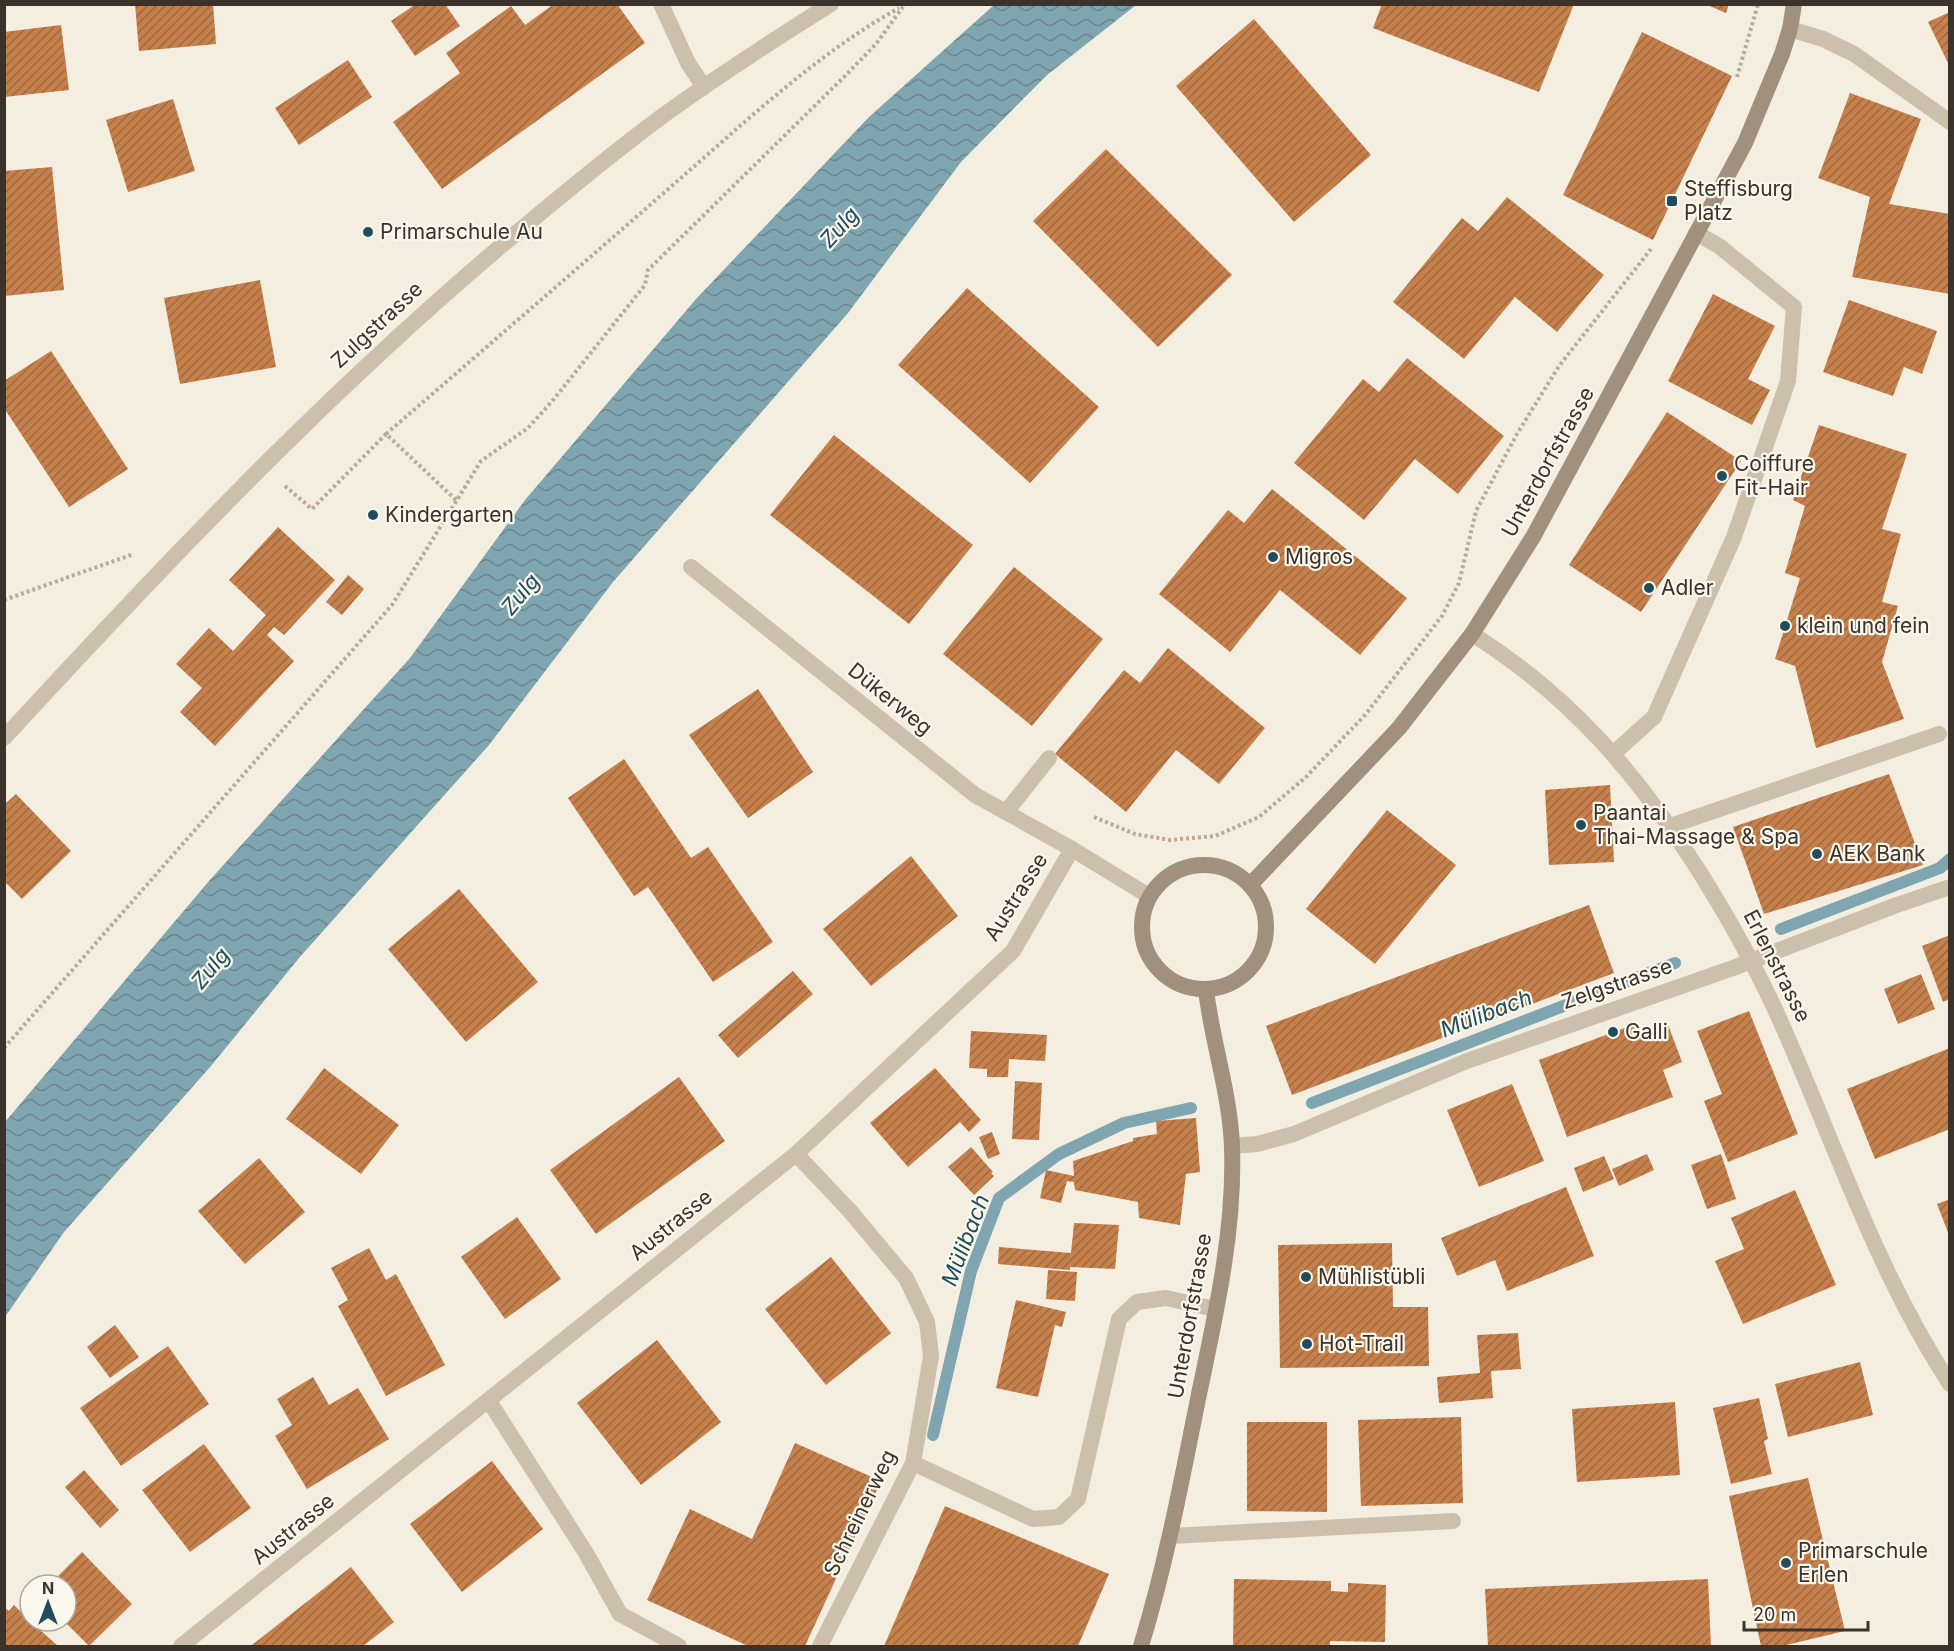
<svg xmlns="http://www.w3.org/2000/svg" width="1954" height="1651" viewBox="0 0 1954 1651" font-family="Inter,sans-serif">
	<defs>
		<pattern id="water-waves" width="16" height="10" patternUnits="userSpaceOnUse" patternTransform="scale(1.5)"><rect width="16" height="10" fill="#7fa5b1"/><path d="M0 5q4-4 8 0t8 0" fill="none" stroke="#698790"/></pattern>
		<pattern id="building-hatch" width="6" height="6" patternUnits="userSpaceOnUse" patternTransform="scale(1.5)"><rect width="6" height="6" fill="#c5804c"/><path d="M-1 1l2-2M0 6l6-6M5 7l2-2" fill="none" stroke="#a1693f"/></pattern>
	</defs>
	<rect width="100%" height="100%" fill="#f3eee0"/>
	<!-- water -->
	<polygon fill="url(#water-waves)" points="994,5 1136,5 1047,75 961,162 848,313 613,582 489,745 299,958 211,1066 64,1232 5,1317 5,1122 209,881 410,658 525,500 696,299 869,117"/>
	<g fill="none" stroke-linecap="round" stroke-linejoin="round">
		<!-- stream -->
		<g stroke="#7fa5b1" stroke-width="12">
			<polyline points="1781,929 1940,868 1950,859"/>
			<polyline points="1312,1103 1675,963"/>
			<polyline points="933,1435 971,1271 999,1198 1059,1154 1124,1123 1191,1108"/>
		</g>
	</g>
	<!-- building -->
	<g fill="url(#building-hatch)">
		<polygon points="135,4 213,4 216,44 139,51"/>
		<polygon points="416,4 445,4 460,26 415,56 391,21"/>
		<polygon points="554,4 617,4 645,43 442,189 393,122 460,73 446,53 511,6 525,25"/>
		<polygon points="1382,4 1574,4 1539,92 1373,28"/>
		<polygon points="1705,4 1729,4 1726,13"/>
		<polygon points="1950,12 1950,67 1928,22"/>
		<polygon points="1254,19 1371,155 1294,222 1176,86"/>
		<polygon points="61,25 69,90 4,97 4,32"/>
		<polygon points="1642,32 1732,76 1653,240 1563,195"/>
		<polygon points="348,60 372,97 299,145 275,108"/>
		<polygon points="1850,93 1921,119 1889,204 1950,214 1950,294 1852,277 1870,197 1818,178"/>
		<polygon points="173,99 195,171 128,192 106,120"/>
		<polygon points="1106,149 1232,275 1158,347 1033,221"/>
		<polygon points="52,167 64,290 4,296 4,171"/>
		<polygon points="1507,197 1604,275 1557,332 1515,297 1464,359 1393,302 1462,218 1478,231"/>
		<polygon points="260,280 276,367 180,384 164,298"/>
		<polygon points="967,288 1099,407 1030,483 898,365"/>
		<polygon points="1713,294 1775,326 1748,379 1770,390 1752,425 1668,381"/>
		<polygon points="1849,300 1937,331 1922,374 1904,367 1893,396 1823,372"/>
		<polygon points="51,351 128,469 69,507 4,408 4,381"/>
		<polygon points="1407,358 1504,436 1458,494 1415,459 1364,520 1294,463 1363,379 1379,392"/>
		<polygon points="1667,412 1741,461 1641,612 1569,565"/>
		<polygon points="1819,425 1907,454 1882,529 1901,534 1882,602 1898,606 1882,662 1904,719 1816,748 1795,666 1775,659 1800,578 1785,573 1805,506 1793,500"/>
		<polygon points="834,435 973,545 909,624 770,515"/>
		<polygon points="1272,489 1407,598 1360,655 1280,590 1230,652 1159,594 1228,510 1244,523"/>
		<polygon points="278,527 335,580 284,635 274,627 267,635 294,661 215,746 180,712 202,688 176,664 209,628 233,651 266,615 229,580"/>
		<polygon points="1014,567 1103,639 1032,726 943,654"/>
		<polygon points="348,575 364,589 342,615 326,602"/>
		<polygon points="1168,648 1265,728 1219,784 1176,750 1126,812 1055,754 1124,670 1140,683"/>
		<polygon points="758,689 813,772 748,818 689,735"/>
		<polygon points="624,759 691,858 708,847 773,942 713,982 648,887 634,896 568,798"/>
		<polygon points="1889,774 1923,865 1764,914 1733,827"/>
		<polygon points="1610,785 1614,862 1549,865 1545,790"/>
		<polygon points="16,794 71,851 22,899 4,881 4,805"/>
		<polygon points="1387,810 1456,865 1375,964 1306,909"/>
		<polygon points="911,856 958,916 871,986 823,929"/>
		<polygon points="459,889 538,982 466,1042 388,949"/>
		<polygon points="1589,905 1614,973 1292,1095 1266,1026"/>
		<polygon points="1950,935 1950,999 1943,1002 1922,946"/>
		<polygon points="793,971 813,994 738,1058 718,1035"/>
		<polygon points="1921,974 1935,1009 1898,1024 1884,989"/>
		<polygon points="1749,1011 1798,1134 1728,1162 1704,1101 1722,1094 1697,1031"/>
		<polygon points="1667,1022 1682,1062 1663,1070 1673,1097 1567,1137 1539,1060 1635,1024 1638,1033"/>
		<polygon points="971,1031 1047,1035 1045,1061 1009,1059 1008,1077 987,1077 987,1069 969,1068"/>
		<polygon points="1950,1048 1950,1129 1875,1159 1847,1089"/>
		<polygon points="324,1068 399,1125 361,1174 286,1119"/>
		<polygon points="935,1068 981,1120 969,1132 960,1122 908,1167 870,1123"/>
		<polygon points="679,1077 725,1141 596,1234 550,1170"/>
		<polygon points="1015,1081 1042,1083 1039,1140 1012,1139"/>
		<polygon points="1512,1084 1544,1161 1479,1187 1447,1110"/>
		<polygon points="1196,1118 1200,1172 1186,1174 1180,1225 1139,1218 1138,1202 1075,1190 1074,1182 1067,1181 1061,1203 1040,1198 1046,1170 1074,1176 1073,1161 1133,1141 1133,1138 1157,1134 1156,1121"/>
		<polygon points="992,1132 1000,1154 988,1159 979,1137"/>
		<polygon points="971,1147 993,1172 991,1173 994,1176 974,1195 948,1167"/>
		<polygon points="1647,1154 1654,1170 1619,1186 1612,1169"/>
		<polygon points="1721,1154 1736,1199 1707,1209 1691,1165"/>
		<polygon points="1604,1156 1614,1179 1583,1192 1574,1168"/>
		<polygon points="259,1158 305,1212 245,1264 198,1211"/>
		<polygon points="1566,1187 1594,1256 1507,1291 1495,1260 1457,1276 1441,1238"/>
		<polygon points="1795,1190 1836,1285 1743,1324 1715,1261 1744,1249 1731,1218"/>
		<polygon points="1950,1199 1950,1235 1949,1235 1937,1204"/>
		<polygon points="517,1217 561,1279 505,1319 461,1257"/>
		<polygon points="1074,1223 1119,1225 1115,1269 1070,1267 1070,1270 998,1264 999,1247 1071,1253"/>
		<polygon points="1392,1243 1393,1307 1428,1307 1429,1366 1280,1368 1278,1245"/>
		<polygon points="369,1248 386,1280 396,1274 445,1365 386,1396 338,1306 348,1300 331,1268"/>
		<polygon points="831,1257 891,1333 826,1385 765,1309"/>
		<polygon points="1048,1270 1077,1272 1075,1301 1046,1299"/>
		<polygon points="1016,1300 1066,1312 1062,1327 1055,1325 1038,1397 996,1388"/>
		<polygon points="115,1325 139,1357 110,1378 87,1347"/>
		<polygon points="1518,1333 1521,1369 1491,1371 1493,1398 1439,1403 1437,1377 1480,1373 1477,1335"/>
		<polygon points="657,1340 721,1422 641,1485 577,1403"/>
		<polygon points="168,1346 209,1404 121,1466 80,1408"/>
		<polygon points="1860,1362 1873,1415 1788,1437 1775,1384"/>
		<polygon points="313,1377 329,1405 358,1388 389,1439 307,1489 275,1436 292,1425 277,1399"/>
		<polygon points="1759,1398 1768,1439 1764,1441 1772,1474 1731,1484 1713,1408"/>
		<polygon points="1675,1402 1680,1475 1577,1482 1572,1409"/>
		<polygon points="1461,1417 1463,1503 1361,1506 1358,1420"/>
		<polygon points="1247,1422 1327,1422 1327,1512 1247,1511"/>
		<polygon points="795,1443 881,1481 805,1646 748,1646 647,1600 690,1509 752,1539"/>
		<polygon points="204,1444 251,1508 190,1552 142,1490"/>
		<polygon points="492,1461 543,1529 462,1592 410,1524"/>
		<polygon points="84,1470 119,1510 100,1528 65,1487"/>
		<polygon points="1808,1478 1845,1631 1782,1646 1761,1646 1729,1496"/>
		<polygon points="945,1506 1109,1574 1078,1646 884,1646"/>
		<polygon points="82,1552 132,1604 89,1646 64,1621 66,1621 66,1585 49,1585"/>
		<polygon points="351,1567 394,1622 363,1646 254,1646 252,1645"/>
		<polygon points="1234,1579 1331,1581 1331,1591 1348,1592 1348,1583 1386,1585 1385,1642 1330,1641 1330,1646 1233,1646"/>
		<polygon points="1708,1579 1711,1646 1488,1646 1485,1589"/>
		<polygon points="14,1605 30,1621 58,1646 4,1646 4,1607 9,1611"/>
	</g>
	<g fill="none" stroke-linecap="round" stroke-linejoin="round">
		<!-- path -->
		<g stroke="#b8ab96" stroke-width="4" stroke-dasharray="3 3" stroke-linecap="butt">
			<polyline points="1737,77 1758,4"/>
			<path d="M386,434C482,351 578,268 674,184C744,123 818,53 899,8"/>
			<polyline points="285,486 312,509 386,434 456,500"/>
			<polyline points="4,600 134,554"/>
			<polyline points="1094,817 1135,834 1170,840 1215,836 1259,817 1306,777 1365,715 1442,616 1459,583 1476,511 1517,434 1559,366 1651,249"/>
			<polyline points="4,1048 392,605 481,461 528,428 554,399 645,285 648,270 845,76 876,44 905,4"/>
		</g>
		<!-- service -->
		<g stroke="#ccc0ac" stroke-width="16">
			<polyline points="661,4 688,63 704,87"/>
			<polyline points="1006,812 1049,758"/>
			<polyline points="1670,826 1939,734"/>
			<polyline points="796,1154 850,1211 906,1278 927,1322 931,1356 913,1463 820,1646"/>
			<polyline points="489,1401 586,1553 620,1614 679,1646"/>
			<polyline points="913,1463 1033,1519 1059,1517 1078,1499 1119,1319 1137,1302 1166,1298 1215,1309"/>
			<polyline points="1171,1536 1453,1521"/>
		</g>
		<!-- minor -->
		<g stroke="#ccc0ac" stroke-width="16">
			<polyline points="1790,29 1823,39 1854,54 1950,122"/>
			<polyline points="691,567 975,795 1072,849"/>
			<polyline points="1614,753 1654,717 1734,537 1788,381 1794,307 1719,246 1696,233"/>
			<polyline points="1232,1146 1257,1144 1294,1134 1467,1061 1733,968 1894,906 1950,887"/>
			<polyline points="181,1646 796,1154 1013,951 1072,849 1149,896"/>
		</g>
		<!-- tertiary -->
		<g stroke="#ccc0ac" stroke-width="16">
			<path d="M1472,634C1571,696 1637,774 1699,871C1729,919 1756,967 1779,1018C1834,1141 1876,1271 1950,1384"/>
			<path d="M4,738C168,560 334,385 520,230C568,190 617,149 668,112C721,74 775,39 831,4"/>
		</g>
		<!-- secondary -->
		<g stroke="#a0907d" stroke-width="16">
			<circle cx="1204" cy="927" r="62"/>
			<polyline points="1250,885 1399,728 1472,634 1533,537 1745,143 1782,54 1790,29 1794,4"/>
			<path d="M1141,1646C1166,1564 1182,1479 1199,1394C1216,1313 1235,1229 1232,1147C1230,1093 1212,1042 1206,990"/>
		</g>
	</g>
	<!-- markers -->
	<g fill="#204d5c" stroke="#faf7ed" stroke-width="2">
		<rect x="1666" y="195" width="12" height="12" rx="3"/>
		<circle cx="368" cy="232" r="6"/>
		<circle cx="1722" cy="476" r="6"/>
		<circle cx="373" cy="515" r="6"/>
		<circle cx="1273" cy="557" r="6"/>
		<circle cx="1649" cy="588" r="6"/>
		<circle cx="1785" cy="626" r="6"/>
		<circle cx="1581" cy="825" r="6"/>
		<circle cx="1817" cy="854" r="6"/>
		<circle cx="1613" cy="1032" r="6"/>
		<circle cx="1306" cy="1277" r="6"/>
		<circle cx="1307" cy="1344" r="6"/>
		<circle cx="1786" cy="1563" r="6"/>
	</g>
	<g text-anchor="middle" stroke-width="4.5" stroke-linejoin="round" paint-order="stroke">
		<!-- poi labels -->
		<g font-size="21" fill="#3a322b" stroke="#faf7ed" text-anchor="start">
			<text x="1684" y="196">Steffisburg<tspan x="1684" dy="24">Platz</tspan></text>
			<text x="380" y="239">Primarschule Au</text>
			<text x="1734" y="471">Coiffure<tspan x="1734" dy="24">Fit-Hair</tspan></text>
			<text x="385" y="522">Kindergarten</text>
			<text x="1285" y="564">Migros</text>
			<text x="1661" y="595">Adler</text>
			<text x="1797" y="633">klein und fein</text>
			<text x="1593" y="820">Paantai<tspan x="1593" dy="24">Thai-Massage &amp; Spa</tspan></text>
			<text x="1829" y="861">AEK Bank</text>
			<text x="1625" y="1039">Galli</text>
			<text x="1318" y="1284">Mühlistübli</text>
			<text x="1319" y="1351">Hot-Trail</text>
			<text x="1798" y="1558">Primarschule<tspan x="1798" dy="24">Erlen</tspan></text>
		</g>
		<!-- street labels -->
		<g font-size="21" fill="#3a322b" stroke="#faf7ed">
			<text transform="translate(377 325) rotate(-43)" y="7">Zulgstrasse</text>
			<text transform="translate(1548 462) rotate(-61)" y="7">Unterdorfstrasse</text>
			<text transform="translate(890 699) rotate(39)" y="7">Dükerweg</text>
			<text transform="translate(1016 897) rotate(-58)" y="7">Austrasse</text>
			<text transform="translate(1777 966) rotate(63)" y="7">Erlenstrasse</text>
			<text transform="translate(1617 984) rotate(-19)" y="7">Zelgstrasse</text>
			<text transform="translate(671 1225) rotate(-39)" y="7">Austrasse</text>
			<text transform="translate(1190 1316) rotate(-80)" y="7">Unterdorfstrasse</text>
			<text transform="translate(860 1513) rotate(-64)" y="7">Schreinerweg</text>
			<text transform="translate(293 1529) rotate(-39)" y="7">Austrasse</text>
		</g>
		<!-- water labels -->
		<g font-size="22" font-style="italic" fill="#204d5c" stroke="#faf7ed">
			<text transform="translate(839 227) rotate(-48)" y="8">Zulg</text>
			<text transform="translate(520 594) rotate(-50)" y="8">Zulg</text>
			<text transform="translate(210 968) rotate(-50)" y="8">Zulg</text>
			<text transform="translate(1486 1013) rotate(-21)" y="8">Mülibach</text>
			<text transform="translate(965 1240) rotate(-69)" y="8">Mülibach</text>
		</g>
	</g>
	<!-- border -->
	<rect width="1954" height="1651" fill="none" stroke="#3a322b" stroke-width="12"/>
	<!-- north arrow -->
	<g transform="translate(48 1603)"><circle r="28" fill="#faf7ed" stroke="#ada89f" stroke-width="1.5"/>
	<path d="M0-4.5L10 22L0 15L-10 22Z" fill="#204d5c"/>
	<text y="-9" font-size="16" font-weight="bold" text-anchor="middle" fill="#3a322b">N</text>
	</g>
	<!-- scale -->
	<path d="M1744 1621v9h124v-9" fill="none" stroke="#3a322b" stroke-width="3"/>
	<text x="1753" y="1621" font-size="18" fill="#3a322b" stroke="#faf7ed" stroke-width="4.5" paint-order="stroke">20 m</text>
</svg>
